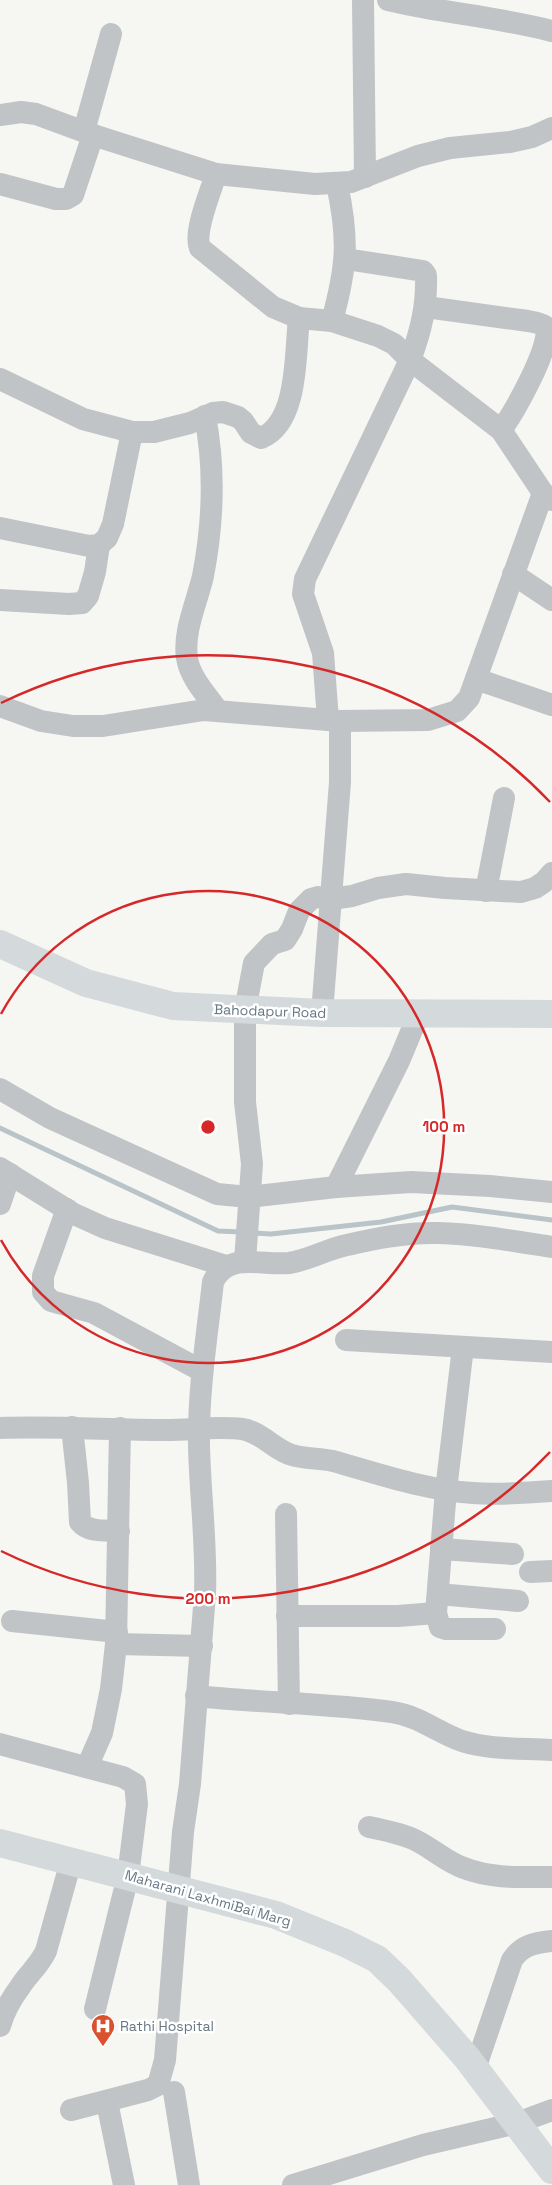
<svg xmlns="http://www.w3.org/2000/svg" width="552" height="2185" viewBox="0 0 552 2185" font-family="'Space Grotesk',sans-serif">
	<rect width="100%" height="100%" fill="#f6f6f3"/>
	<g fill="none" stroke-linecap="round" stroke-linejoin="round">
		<!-- stream -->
		<g stroke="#b8c4c8" stroke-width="5">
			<polyline points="0,1128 218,1231 242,1232"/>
			<polyline points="253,1233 271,1234 381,1222 452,1207 552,1220"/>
		</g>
		<!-- minor -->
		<g stroke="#c0c4c7" stroke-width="22">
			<polyline points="363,0 365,177"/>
			<path d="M388,0C442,13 498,17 552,31"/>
			<polyline points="0,115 21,112 36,114 93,135 216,174 315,184 351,182 418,156 450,148 510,142 532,137 552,128"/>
			<polyline points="84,131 111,34"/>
			<path d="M216,174C211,191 193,232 200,248L273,307L299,318L332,321L378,336L394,344L410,360L501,430L543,493L552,500"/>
			<polyline points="0,184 56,199 66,199 73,195 93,135"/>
			<path d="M426,307L528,321C533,322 542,323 546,327C552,346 513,414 501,430"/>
			<path d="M332,321C347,266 349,240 337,184"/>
			<path d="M0,379L83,419L132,432H154L190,423L213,413L223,412L238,417L243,421L251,433L261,438C299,423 295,352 299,318"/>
			<path d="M205,416C215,468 213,524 203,576C197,602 183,631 187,658C190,678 207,695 218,711"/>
			<polyline points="0,528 89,546 99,545 107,538 113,524 132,432"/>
			<polyline points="513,574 552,600"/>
			<polyline points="0,600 69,604 82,603 88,596 95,572 99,545"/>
			<polyline points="476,679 552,705"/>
			<polyline points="0,706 41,721 73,726 103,726 204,710 340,721 428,720 457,711 469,698 543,493"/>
			<path d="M328,720L323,653L303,594L305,579L410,360C421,331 427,306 426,275L423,271L346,259"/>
			<polyline points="486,891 504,798"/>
			<polyline points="322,1013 340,782 340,721"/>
			<polyline points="0,1089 50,1118 217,1194 249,1197 336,1187 411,1182 490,1186 552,1192"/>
			<polyline points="0,1168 74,1214 105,1228 226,1266"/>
			<polyline points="336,1187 399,1061 419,1013"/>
			<polyline points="0,1204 10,1174"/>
			<polyline points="67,1209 43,1276 43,1292 51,1301 94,1313 202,1371"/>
			<polyline points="245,1261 252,1164 245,1102 245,1010 254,963 272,944 285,940 292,929 299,911 311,899 318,897 331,899 352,896 378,888 406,884 445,888 521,892 535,888 544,882 552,873"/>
			<polyline points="346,1340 552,1352"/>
			<polyline points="463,1347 446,1490 436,1613 440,1627 446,1629 495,1629"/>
			<path d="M72,1427L78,1483L80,1522C89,1533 107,1530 119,1531"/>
			<path d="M0,1428C56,1426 111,1430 166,1430C192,1430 217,1426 242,1429C262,1432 274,1450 292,1455C305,1459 319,1458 333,1461C379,1474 425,1490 473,1493C499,1495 526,1493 552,1491"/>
			<polyline points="286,1514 289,1704"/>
			<polyline points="441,1549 513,1554"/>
			<polyline points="530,1572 552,1571"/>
			<polyline points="438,1594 518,1601"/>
			<polyline points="287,1616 398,1616 436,1613"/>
			<polyline points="12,1621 117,1632"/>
			<polyline points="116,1644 202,1646"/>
			<path d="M196,1696C261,1703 327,1703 392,1712C419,1716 437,1732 462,1741C490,1750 523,1748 552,1750"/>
			<polyline points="0,1744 123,1777 135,1784 137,1804 128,1876 95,2009"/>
			<polyline points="87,1767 102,1733 111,1689 116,1644 120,1428"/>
			<path d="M369,1827C384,1830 399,1833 413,1839C431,1847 446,1862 464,1868C492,1879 522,1877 552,1877"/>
			<path d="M0,2026C4,2012 11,1999 20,1987C28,1974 39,1966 46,1951L71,1861"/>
			<path d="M475,2069L512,1960C522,1945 534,1943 552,1941"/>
			<polyline points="174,2092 189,2185"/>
			<polyline points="107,2102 124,2185"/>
			<path d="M71,2110L148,2090L158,2085L165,2060L183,1832L190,1784L205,1594C207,1545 200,1495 199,1445C198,1391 207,1336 213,1282C227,1251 263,1266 289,1263C309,1260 327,1249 347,1245C376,1238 409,1232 438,1233C476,1234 514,1241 552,1247"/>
			<polyline points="293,2185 423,2145 517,2123 552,2110"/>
		</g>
		<!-- major -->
		<g stroke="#d4d9dc" stroke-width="28">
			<polyline points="0,944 86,983 173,1006 322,1013 552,1014"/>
			<polyline points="0,1843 276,1915 345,1943 377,1959 399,1980 467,2058 552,2170"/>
		</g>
	</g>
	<!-- distance rings -->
	<g fill="none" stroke="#d62828" stroke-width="2.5">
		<path d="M1 1014A236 236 0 1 1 1 1240"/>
		<path d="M550 1452A472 472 0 0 1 1 1551M1 703A472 472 0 0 1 550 802"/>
	</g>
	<!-- icons -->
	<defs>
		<g id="hospital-pin" transform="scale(1.25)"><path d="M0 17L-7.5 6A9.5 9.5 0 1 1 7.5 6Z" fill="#db512e" stroke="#fff"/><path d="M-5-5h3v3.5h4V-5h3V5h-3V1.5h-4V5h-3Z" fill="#fff"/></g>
	</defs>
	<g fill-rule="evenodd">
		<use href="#hospital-pin" x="103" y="2026"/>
	</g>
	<g text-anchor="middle" stroke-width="5" stroke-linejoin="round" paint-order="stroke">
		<!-- street labels -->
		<g font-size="14" fill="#667783" stroke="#fff">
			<text transform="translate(270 1011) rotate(2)" y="5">Bahodapur Road</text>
			<text transform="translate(208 1898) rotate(16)" y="5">Maharani LaxhmiBai Marg</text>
		</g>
		<!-- poi labels -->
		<g font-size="14" fill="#667783" stroke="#fff" text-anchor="start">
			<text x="120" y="2031">Rathi Hospital</text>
		</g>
	</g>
	<circle cx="208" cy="1127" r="8" fill="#d62828" stroke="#fff" stroke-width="2.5"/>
	<g font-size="15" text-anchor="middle" font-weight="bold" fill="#d62828" stroke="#fff" stroke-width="5" stroke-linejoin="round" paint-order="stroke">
		<text x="444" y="1132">100 m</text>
		<text x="208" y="1604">200 m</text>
	</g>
</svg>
